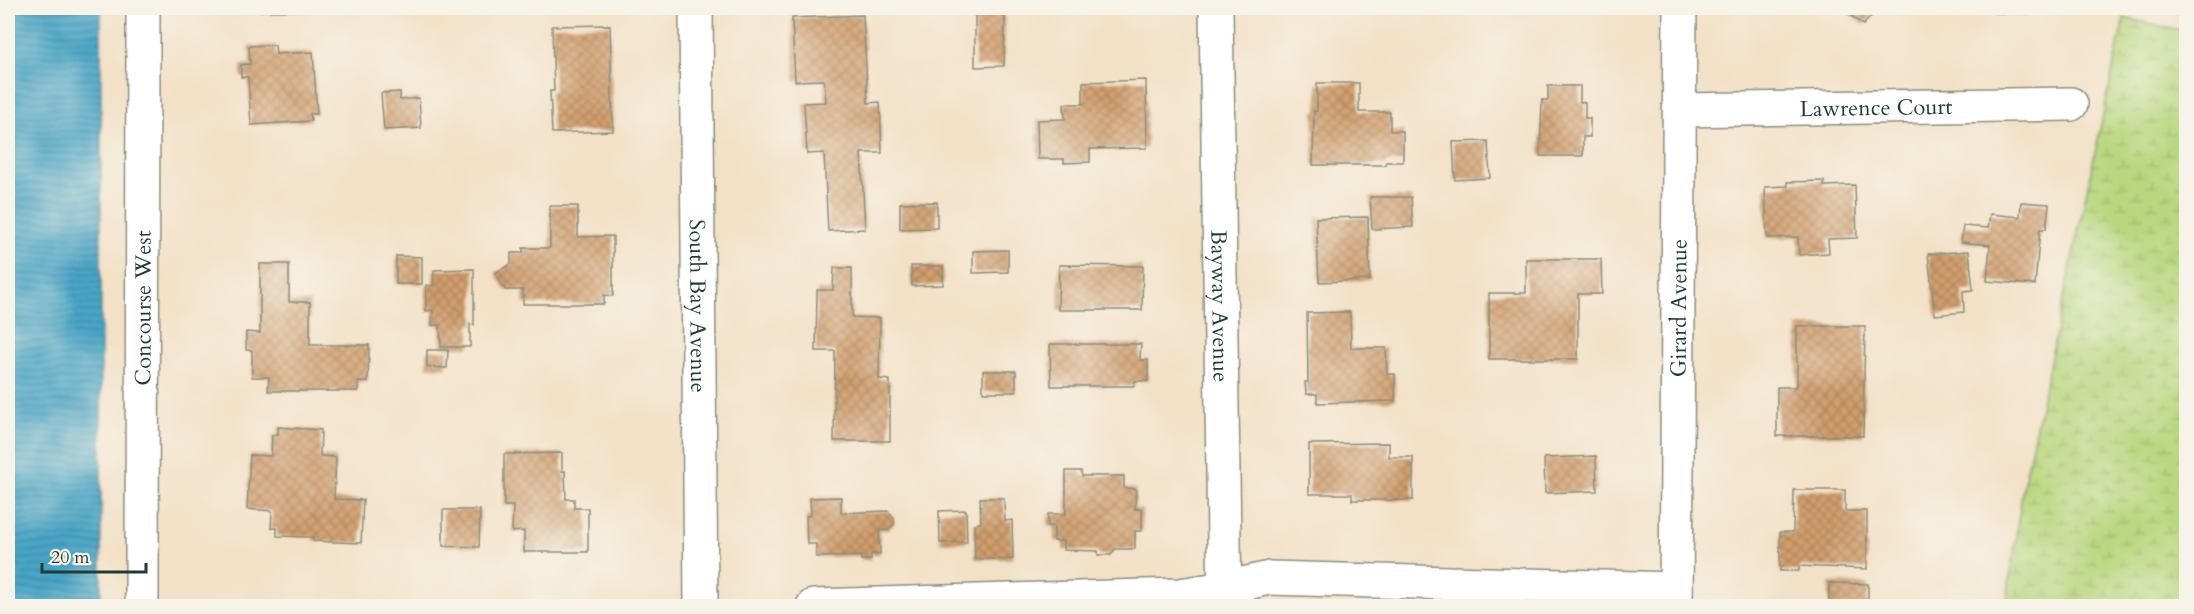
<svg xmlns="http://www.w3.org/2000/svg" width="2194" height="614" viewBox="0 0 2194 614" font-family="Cardo,serif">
	<defs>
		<pattern id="wetland-marsh" width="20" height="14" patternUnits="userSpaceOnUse" patternTransform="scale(1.5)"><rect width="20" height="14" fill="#b8d77e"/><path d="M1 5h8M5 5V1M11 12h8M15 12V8" fill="none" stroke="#9eb96e"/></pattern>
		<pattern id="water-rules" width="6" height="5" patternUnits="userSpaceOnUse" patternTransform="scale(1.5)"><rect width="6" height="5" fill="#48a5c7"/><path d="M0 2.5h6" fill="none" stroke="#3b88a2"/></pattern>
		<pattern id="building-cross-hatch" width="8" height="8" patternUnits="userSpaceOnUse" patternTransform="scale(1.5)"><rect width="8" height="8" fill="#d29e6d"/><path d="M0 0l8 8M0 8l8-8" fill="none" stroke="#aa825a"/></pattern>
	</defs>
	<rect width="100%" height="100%" fill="#f7f3e8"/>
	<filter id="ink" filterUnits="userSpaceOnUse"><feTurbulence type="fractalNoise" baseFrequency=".0167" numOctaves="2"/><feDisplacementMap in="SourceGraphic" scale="12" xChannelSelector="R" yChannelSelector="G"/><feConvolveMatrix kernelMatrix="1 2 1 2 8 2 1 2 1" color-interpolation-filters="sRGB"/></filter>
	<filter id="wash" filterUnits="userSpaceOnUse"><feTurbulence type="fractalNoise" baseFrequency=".008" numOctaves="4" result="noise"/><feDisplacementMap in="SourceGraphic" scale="24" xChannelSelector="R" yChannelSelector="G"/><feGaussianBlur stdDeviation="1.35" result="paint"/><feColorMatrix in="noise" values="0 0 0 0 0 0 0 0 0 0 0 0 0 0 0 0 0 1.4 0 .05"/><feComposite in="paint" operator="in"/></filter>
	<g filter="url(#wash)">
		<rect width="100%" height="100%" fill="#f3e1c7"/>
		<!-- wetland -->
		<polygon fill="url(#wetland-marsh)" stroke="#6c8a59" stroke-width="1.5" points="2124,18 2186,31 2186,606 2006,606 2023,487"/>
		<!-- water -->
		<rect fill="url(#water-rules)" stroke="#34717e" stroke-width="1.5" x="8" y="8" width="93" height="598"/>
		<g id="blocks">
			<!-- building -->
			<g fill="url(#building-cross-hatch)">
				<polygon points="259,8 335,8 335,10 259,11"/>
				<polygon points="1842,8 1879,8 1863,25"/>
				<polygon points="1964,8 2058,8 2058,12 2037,11 2037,14 1994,13 1994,11 1964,10"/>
				<polygon points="975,13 1005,13 1004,66 975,67"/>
				<polygon points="863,15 868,103 880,102 882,153 861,153 865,229 828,231 824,153 807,154 804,103 826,102 824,80 795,81 792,18"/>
				<polygon points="610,25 613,131 552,133 550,91 554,91 552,26"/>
				<polygon points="275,45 276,54 313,52 317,114 310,114 311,121 251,125 248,77 241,77 241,65 250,64 249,46"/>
				<polygon points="1146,80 1147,148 1090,149 1090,162 1064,163 1064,159 1038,159 1037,120 1065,119 1064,104 1083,104 1083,82"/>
				<polygon points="1317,83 1359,83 1359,112 1390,112 1390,131 1403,131 1403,162 1386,162 1386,165 1313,165 1314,111 1317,111"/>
				<polygon points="1548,86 1580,86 1580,102 1585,102 1585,118 1590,118 1590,137 1583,137 1583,156 1540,156 1542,100 1548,100"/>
				<polygon points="400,92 400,100 419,98 421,128 384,130 381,93"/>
				<polygon points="1488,141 1490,178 1455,180 1453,142"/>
				<polygon points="1824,181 1824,186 1855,185 1857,238 1828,239 1829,253 1799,255 1798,237 1767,238 1765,187 1788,186 1787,182"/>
				<polygon points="1370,197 1411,197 1413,227 1372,229"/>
				<polygon points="937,202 937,228 900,229 900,203"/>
				<polygon points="2021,202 2049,204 2046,229 2040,229 2035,285 1987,281 1990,245 1961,242 1963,226 1988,228 1990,214 2020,217"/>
				<polygon points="550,206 578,206 578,237 613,236 613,296 604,295 604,304 523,304 523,290 505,290 495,273 511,264 511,253 523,253 523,248 550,248"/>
				<polygon points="1368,217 1370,280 1319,282 1316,218"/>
				<polygon points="1008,250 1008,272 973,273 973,251"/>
				<polygon points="1969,251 1973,290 1963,291 1964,312 1935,315 1928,254"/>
				<polygon points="396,256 422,257 422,284 396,284"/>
				<polygon points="1526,259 1601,259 1602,294 1578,294 1578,359 1489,359 1489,293 1526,293"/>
				<polygon points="260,264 289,264 289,302 310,302 310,345 369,345 368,382 358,382 358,391 268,391 269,377 252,377 252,350 246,350 246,332 260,333"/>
				<polygon points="1059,265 1143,266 1142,310 1058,310"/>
				<polygon points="911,266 943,266 943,285 912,286"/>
				<polygon points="834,268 852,268 852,317 880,318 879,379 890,380 890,441 834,441 835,351 816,351 817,290 833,290"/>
				<polygon points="474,269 474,325 470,324 470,347 441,347 440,325 432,325 433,310 426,311 426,285 433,286 434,270"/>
				<polygon points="1350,312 1351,348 1386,348 1387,374 1395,374 1395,401 1317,403 1317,394 1306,394 1305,382 1308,382 1307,313"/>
				<polygon points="1797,326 1865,326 1863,436 1777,436 1777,387 1797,387"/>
				<polygon points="1050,344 1141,344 1140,360 1148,360 1148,381 1135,381 1134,386 1051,386"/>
				<polygon points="427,350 448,350 447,368 427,367"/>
				<rect x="983" y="371" width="33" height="21"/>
				<polygon points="278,427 321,430 320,456 336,457 334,499 363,500 361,543 313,541 313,537 277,536 277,528 271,528 272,511 247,509 250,455 271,456 272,435 278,434"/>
				<polygon points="1389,443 1389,457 1413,457 1413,500 1352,500 1352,494 1309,494 1309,444"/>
				<polygon points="562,453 562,471 565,471 566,499 574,499 574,508 588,508 588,552 524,552 524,531 512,532 513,506 504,506 504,454"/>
				<polygon points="1596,456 1597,491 1545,493 1544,458"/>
				<polygon points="1066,471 1081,471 1082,476 1124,476 1124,488 1136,489 1135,509 1142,509 1142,531 1135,531 1135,549 1115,549 1111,555 1098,555 1098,551 1063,550 1063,541 1054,541 1054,526 1048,526 1048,514 1066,514"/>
				<polygon points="1794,490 1845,490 1845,511 1867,511 1867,569 1799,566 1799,571 1780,571 1780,532 1793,532"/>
				<polygon points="841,497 841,513 888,511 894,518 894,524 888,530 879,530 880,554 871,554 871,560 861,560 861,556 816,557 816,544 807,544 806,516 811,515 810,498"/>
				<polygon points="980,498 1004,498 1005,521 1012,520 1013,559 975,559 974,524 981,523"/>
				<polygon points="443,510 480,510 479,547 443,546"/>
				<polygon points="966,510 967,542 940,543 939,511"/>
				<polygon points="1829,583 1868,584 1868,606 1829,606"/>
			</g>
		</g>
	</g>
	<g filter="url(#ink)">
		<use href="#blocks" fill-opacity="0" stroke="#898f7e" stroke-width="1.5"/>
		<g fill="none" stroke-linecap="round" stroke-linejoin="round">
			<!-- street casing -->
			<g stroke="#898f7e" stroke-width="36">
				<g id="street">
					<path id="s1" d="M696,8L701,606"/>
					<path id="s2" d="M1216,8L1225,606"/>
					<path id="s3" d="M1681,110L2071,104"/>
					<path id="s4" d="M142,606L143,8"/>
					<polyline points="813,606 1179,595 1225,588 1269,578 1676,589"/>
					<path id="s5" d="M1676,606L1680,8"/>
				</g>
			</g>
			<!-- street -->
			<use href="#street" stroke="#fff" stroke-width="33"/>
		</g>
	</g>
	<g text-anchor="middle" stroke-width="5" stroke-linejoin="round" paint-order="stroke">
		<!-- street labels -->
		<g font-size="22" fill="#1f3d34" stroke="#f7f3e8">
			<text dy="8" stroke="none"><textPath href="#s3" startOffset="195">Lawrence Court</textPath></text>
			<text dy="8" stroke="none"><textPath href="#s4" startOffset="298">Concourse West</textPath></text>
			<text dy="8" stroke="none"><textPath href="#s1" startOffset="298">South Bay Avenue</textPath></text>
			<text dy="8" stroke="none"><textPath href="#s2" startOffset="298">Bayway Avenue</textPath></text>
			<text dy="8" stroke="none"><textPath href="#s5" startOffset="298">Girard Avenue</textPath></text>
		</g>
	</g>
	<!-- margin -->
	<rect width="2194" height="614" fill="none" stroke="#f7f3e8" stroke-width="30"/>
	<!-- scale -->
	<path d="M42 563v9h104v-9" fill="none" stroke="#1f3d34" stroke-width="3"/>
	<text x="51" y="563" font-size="18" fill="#1f3d34" stroke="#f7f3e8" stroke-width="4.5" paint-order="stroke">20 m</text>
</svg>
